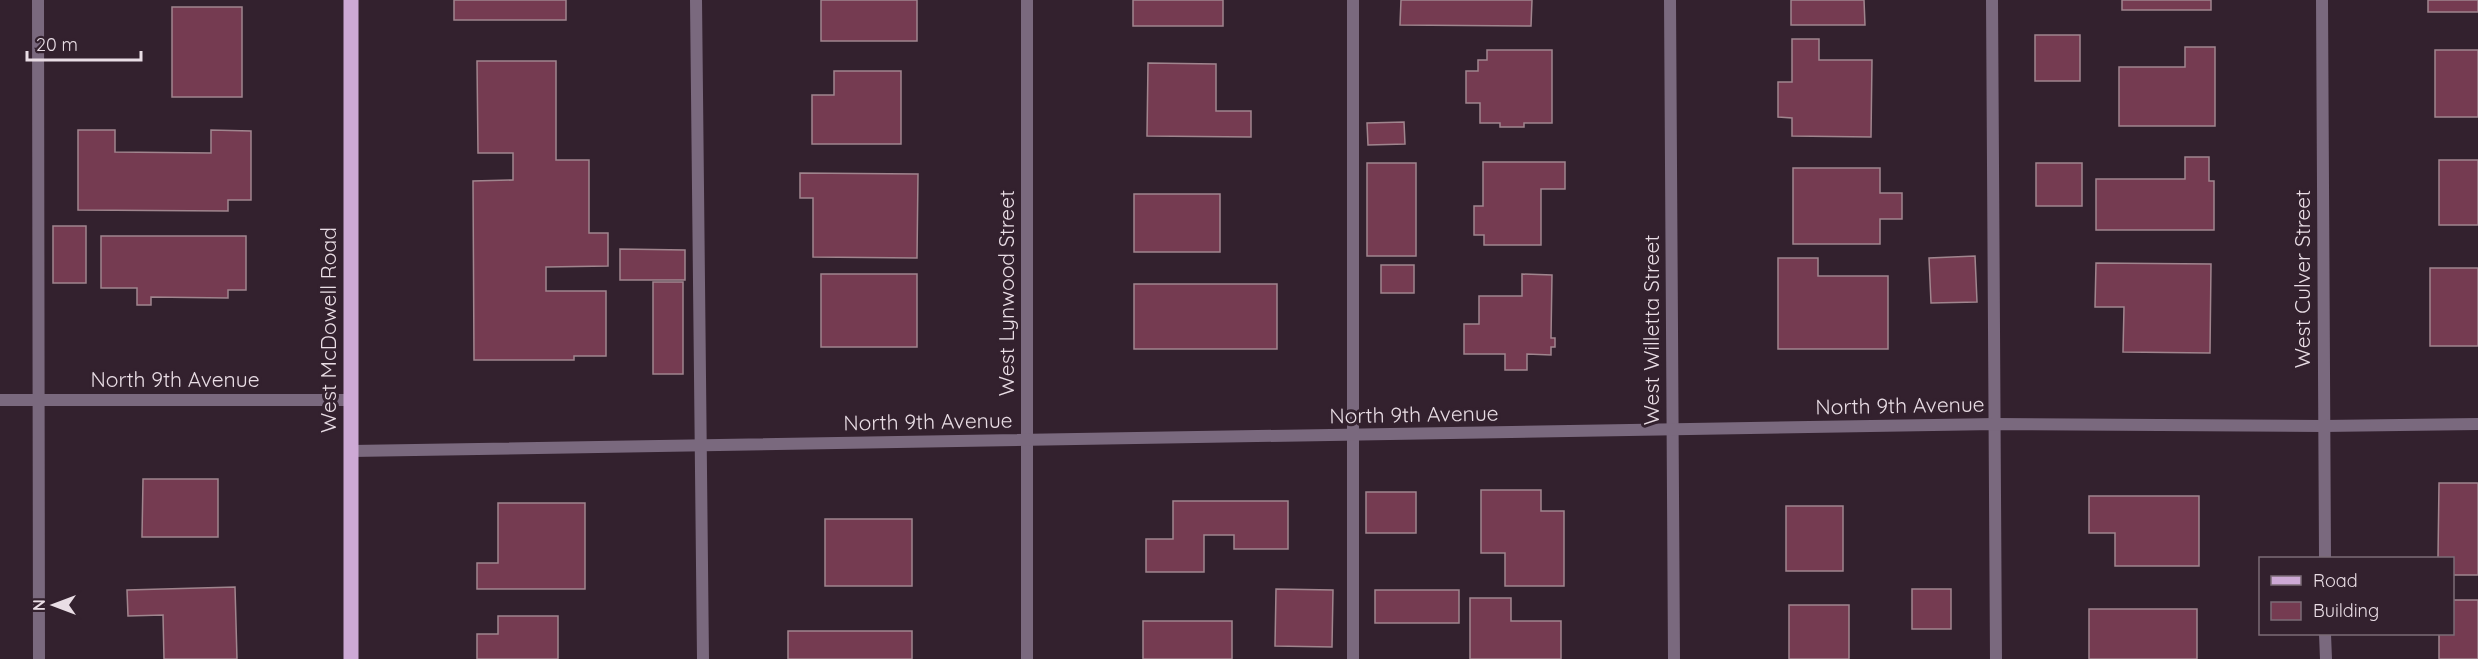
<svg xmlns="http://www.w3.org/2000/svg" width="2478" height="659" viewBox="0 0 2478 659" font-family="Quicksand,sans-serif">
	<rect width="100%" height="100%" fill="#33212e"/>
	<!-- building -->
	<g fill="#753b51" stroke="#a0858e" stroke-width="1.5">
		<rect x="454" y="0" width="112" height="20"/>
		<rect x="821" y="0" width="96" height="41"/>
		<rect x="1133" y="0" width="90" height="26"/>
		<polygon points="1401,0 1532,0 1531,26 1400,25"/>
		<polygon points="1791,0 1864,0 1865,25 1791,25"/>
		<rect x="2122" y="0" width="89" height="10"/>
		<rect x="2428" y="0" width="50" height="12"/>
		<rect x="172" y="7" width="70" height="90"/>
		<rect x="2035" y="35" width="45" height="46"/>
		<polygon points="1792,39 1819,39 1819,60 1872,60 1871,137 1792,136 1792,118 1778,117 1778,82 1792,82"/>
		<polygon points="2185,47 2215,47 2215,126 2119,126 2119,67 2185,67"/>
		<polygon points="1487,50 1552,50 1552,123 1524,123 1524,127 1500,127 1500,123 1480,123 1480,103 1466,103 1466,71 1478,71 1478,60 1487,60"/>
		<rect x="2435" y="50" width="43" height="67"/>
		<polygon points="477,61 556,61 556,160 589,160 589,233 608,233 608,266 546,267 546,291 606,291 606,356 574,356 574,360 474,360 473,181 513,180 513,153 478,153"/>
		<polygon points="1148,63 1216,64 1216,111 1251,111 1251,137 1147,136"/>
		<polygon points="834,71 901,71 901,144 812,144 812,95 834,95"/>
		<polygon points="1404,122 1405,144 1368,145 1367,123"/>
		<polygon points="78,130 115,130 115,152 211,153 211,130 251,131 251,200 228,200 228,211 78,210"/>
		<polygon points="2185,157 2209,157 2209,181 2214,181 2214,230 2096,230 2096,179 2185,179"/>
		<rect x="2439" y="160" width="39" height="65"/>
		<polygon points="1483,162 1565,162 1565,189 1541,189 1541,245 1484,245 1484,235 1474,235 1474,206 1483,206"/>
		<rect x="1367" y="163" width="49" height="93"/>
		<rect x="2036" y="163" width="46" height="43"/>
		<polygon points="1793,168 1880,168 1880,193 1902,193 1902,219 1880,219 1880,244 1793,244"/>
		<polygon points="800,173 918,174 917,258 813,257 813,198 800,198"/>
		<rect x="1134" y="194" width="86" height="58"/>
		<rect x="53" y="226" width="33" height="57"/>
		<polygon points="101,236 246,236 246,290 228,290 228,298 151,297 151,305 137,305 137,288 101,288"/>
		<polygon points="620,249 685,250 685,280 620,280"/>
		<polygon points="1975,256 1977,302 1931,303 1929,258"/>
		<polygon points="1778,258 1818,258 1818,276 1888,276 1888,349 1778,349"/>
		<polygon points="2096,263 2211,264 2210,353 2123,352 2124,307 2095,307"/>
		<rect x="1381" y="265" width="33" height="28"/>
		<rect x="2430" y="268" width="48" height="78"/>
		<rect x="821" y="274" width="96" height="73"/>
		<polygon points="1522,274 1552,275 1551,338 1555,338 1555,347 1551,347 1551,355 1527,354 1527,370 1505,370 1505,354 1464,354 1464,324 1479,324 1479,296 1522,296"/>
		<rect x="653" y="282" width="30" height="92"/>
		<rect x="1134" y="284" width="143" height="65"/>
		<polygon points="143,479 218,479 218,537 142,537"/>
		<polygon points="2439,483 2478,483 2478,575 2452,575 2452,558 2438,558"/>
		<polygon points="1481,490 1541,490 1541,511 1564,511 1564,586 1505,586 1505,553 1481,553"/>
		<rect x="1366" y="492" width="50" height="41"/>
		<polygon points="2089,496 2199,496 2199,566 2115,566 2115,533 2089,533"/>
		<polygon points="1173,501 1288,501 1288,549 1234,549 1234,535 1204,535 1204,572 1146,572 1146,539 1173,539"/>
		<polygon points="498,503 585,503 585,589 477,589 477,563 498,563"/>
		<rect x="1786" y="506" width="57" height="65"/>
		<rect x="825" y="519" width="87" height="67"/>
		<polygon points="235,587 237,659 164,659 163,615 128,616 127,590"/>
		<polygon points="1276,589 1333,590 1332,647 1275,646"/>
		<rect x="1912" y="589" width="39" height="40"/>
		<rect x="1375" y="590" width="84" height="33"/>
		<polygon points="1470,598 1511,598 1511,621 1561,621 1561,659 1470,659"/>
		<polygon points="2452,600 2478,600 2478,659 2439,659 2439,634 2452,634"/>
		<rect x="1789" y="605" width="60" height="54"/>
		<rect x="2089" y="609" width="108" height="50"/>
		<polygon points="498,616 558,616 558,659 477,659 477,634 498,634"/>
		<rect x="1143" y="621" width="89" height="38"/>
		<rect x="788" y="631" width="124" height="28"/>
	</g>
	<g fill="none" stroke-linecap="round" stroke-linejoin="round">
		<!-- lane -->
		<g stroke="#7a697e" stroke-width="12">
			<polyline points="38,0 39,659"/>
			<polyline points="696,0 703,659"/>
			<polyline points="1353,0 1353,659"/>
			<polyline points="1992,0 1996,659"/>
		</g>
		<!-- street -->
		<g stroke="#7a697e" stroke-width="12">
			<polyline points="1027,0 1027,659"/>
			<polyline points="1670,0 1674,659"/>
			<polyline points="2322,0 2325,558"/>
			<polyline points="0,400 349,400"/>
			<polyline points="351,451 1995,424 2323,426 2478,424"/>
			<polyline points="2325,634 2326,659"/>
		</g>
		<!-- primary -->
		<polyline stroke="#cda9d5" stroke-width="15" points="351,659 351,0"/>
	</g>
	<g text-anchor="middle" stroke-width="6" stroke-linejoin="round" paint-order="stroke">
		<!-- street labels -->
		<g font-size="21" fill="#e9dde5" stroke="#33212e">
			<text transform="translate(2303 279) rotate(-90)" y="7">West Culver Street</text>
			<text transform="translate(1007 293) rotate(-90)" y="7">West Lynwood Street</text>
			<text transform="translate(329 330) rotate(-90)" y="7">West McDowell Road</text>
			<text transform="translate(1652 330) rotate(-90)" y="7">West Willetta Street</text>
			<text x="175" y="387">North 9th Avenue</text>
			<text transform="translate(1900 406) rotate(-1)" y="7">North 9th Avenue</text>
			<text transform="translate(1414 415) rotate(-1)" y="7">North 9th Avenue</text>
			<text transform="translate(928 422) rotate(-1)" y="7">North 9th Avenue</text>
		</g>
	</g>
	<!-- legend -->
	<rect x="2259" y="557" width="195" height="78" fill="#33212e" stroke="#7c6c77" stroke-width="1.5"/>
	<rect x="2271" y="576" width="30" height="9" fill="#cda9d5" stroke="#7c6c77" stroke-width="1.5"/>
	<text x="2313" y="587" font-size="18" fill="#e9dde5">Road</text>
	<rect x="2271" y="602" width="30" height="18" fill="#753b51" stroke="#7c6c77" stroke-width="1.5"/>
	<text x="2313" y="617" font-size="18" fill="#e9dde5">Building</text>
	<!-- north arrow -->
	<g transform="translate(54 605) rotate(270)" stroke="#33212e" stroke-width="4.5" paint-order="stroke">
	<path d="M0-4.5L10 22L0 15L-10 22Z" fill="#e9dde5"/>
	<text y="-9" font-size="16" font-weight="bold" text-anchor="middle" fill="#e9dde5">N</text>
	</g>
	<!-- scale -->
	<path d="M27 51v9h114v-9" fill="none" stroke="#e9dde5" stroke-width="3"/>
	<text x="36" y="51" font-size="18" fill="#e9dde5" stroke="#33212e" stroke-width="4.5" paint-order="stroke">20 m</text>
</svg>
